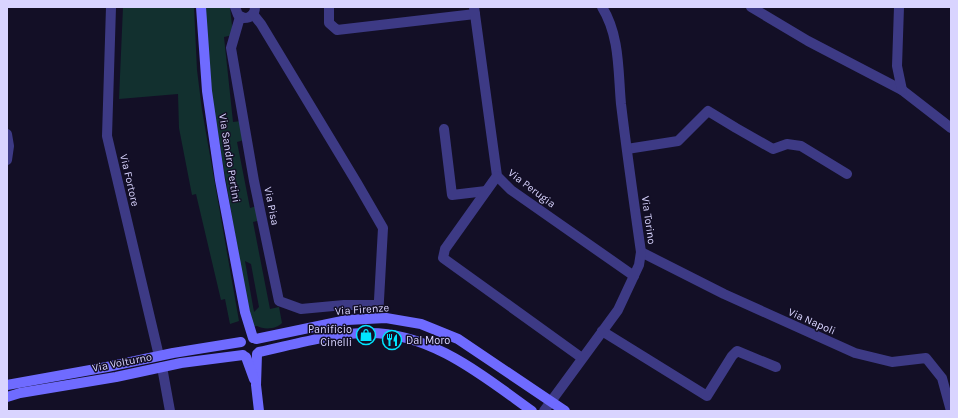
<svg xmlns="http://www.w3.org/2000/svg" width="958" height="418" viewBox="0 0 958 418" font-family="Karla,sans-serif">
	<rect width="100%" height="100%" fill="#130f26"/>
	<!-- green -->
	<g fill="#12302f" fill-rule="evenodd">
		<polygon points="123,7 194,7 197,70 202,110 239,321 230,324 225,299 221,300 196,194 192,195 179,128 178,94 119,99"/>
		<path d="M204,7H230L233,35L224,37L233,122L241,121L244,140L237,142L250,208L257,206L261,220L253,222L270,309L279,307L282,323C277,329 264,330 257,326L251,327L213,106ZM245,261L251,264L259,307L254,312Z"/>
	</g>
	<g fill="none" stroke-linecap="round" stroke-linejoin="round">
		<!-- street -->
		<g stroke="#3d3a85" stroke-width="10">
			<polyline points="111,7 107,136 159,356"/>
			<path d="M235,7L238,15L244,18C251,18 255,14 255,7"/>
			<polyline points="329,7 329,23 337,30 475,14"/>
			<polyline points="474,7 497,176 511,190 634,276"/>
			<polyline points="751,7 808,41 902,90 951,128"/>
			<polyline points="899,7 897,66 902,90"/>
			<polyline points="253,14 261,24 357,183 383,228 378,318"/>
			<polyline points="240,17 231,48 254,181 279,301 301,309 344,305 378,305"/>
			<polyline points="444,129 452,195 486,191"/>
			<polyline points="7,134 9,146 7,160"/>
			<polyline points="627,149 678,141 708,111 736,128 773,149 787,144 801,146 847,174"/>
			<polyline points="497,176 445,249 443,258 582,358"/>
			<polyline points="641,252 724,294 855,353 892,362 926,358 942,378 951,411"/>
			<polyline points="602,331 707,396 732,356 737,351 776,367"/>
			<polyline points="162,367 170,411"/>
			<path d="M544,411L618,310L639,265L641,252C634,203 627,154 621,104C618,71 620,36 602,7"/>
		</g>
		<!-- secondary -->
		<g stroke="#6f6bff" stroke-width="10">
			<polyline points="201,7 207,91 220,180 245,312 253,338"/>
			<polyline points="256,339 347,320 386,318 421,324 458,339 565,411"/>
			<path d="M259,352C292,345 334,333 367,333C431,332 483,376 532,411"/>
			<polyline points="257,354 256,385 259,411"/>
			<polyline points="246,357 254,379"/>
			<polyline points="7,385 107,367 173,353 241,342"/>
			<polyline points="7,397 20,393 116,377 181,363 243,355"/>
		</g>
	</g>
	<!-- icons -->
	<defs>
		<g id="shop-ring" transform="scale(1)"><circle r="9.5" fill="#130f26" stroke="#00e5ff" stroke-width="1.5"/><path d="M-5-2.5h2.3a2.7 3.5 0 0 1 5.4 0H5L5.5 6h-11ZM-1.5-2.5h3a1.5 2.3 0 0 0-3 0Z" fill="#00e5ff"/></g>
		<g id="restaurant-ring" transform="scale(1)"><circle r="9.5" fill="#130f26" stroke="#00e5ff" stroke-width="1.5"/><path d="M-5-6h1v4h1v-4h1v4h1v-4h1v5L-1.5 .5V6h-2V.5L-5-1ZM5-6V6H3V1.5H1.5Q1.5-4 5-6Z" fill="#00e5ff"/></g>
	</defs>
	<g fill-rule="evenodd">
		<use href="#shop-ring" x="366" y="335"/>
		<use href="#restaurant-ring" x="392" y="340"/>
	</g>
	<g text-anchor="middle" stroke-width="3" stroke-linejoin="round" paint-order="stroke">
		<!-- street labels -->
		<g font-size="11" fill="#d9d4ff" stroke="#130f26">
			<text transform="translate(230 158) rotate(81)" y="4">Via Sandro Pertini</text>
			<text transform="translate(130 180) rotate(77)" y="4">Via Fortore</text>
			<text transform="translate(532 188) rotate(37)" y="4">Via Perugia</text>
			<text transform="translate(272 206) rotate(79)" y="4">Via Pisa</text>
			<text transform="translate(649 220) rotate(82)" y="4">Via Torino</text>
			<text transform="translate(362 309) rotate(-4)" y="4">Via Firenze</text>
			<text transform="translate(812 321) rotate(24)" y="4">Via Napoli</text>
			<text transform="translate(122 362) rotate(-11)" y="4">Via Volturno</text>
		</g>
		<!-- poi labels -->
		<g font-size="11" fill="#d9d4ff" stroke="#130f26" text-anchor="end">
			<text x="352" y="333">Panificio<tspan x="352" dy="13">Cinelli</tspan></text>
			<text x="406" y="344" text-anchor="start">Dal Moro</text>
		</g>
	</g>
	<!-- border -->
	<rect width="958" height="418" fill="none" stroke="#d9d4ff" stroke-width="16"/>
</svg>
